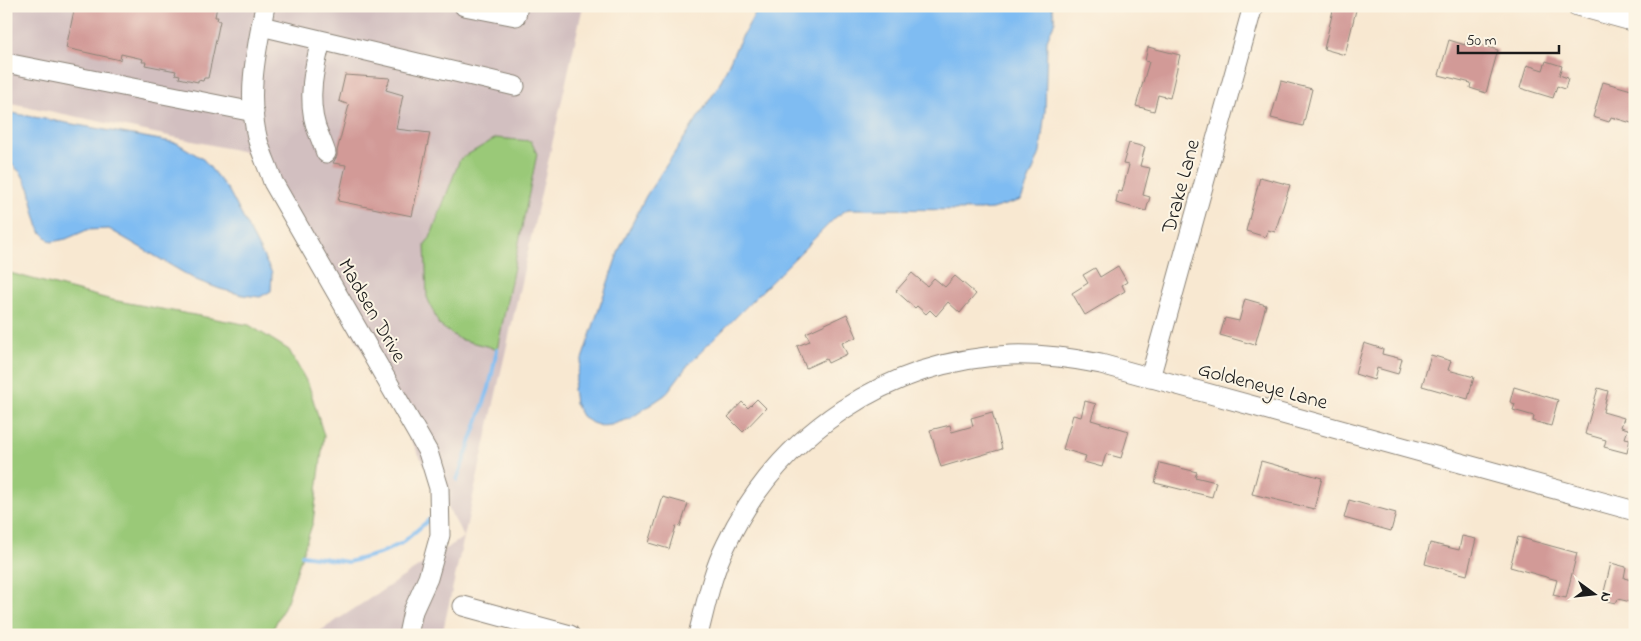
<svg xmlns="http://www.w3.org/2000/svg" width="1641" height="641" viewBox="0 0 1641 641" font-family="'Indie Flower',sans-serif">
	<rect width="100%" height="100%" fill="#fcf5e5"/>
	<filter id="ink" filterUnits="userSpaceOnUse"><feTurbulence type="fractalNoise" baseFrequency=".02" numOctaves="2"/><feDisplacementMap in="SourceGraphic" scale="10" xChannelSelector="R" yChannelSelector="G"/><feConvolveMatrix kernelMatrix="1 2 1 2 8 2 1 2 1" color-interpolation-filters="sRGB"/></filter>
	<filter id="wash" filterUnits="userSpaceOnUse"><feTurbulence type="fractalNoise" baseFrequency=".0096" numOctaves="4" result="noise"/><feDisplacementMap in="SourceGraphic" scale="20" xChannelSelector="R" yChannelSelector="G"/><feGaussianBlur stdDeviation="1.12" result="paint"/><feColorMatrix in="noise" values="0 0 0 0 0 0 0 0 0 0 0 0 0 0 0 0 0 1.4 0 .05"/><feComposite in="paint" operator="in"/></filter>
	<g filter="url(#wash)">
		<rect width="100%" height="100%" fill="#f8e8d1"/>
		<!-- industrial -->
		<polygon fill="#d2bfc0" points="6,6 583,6 442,635 314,635 464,537 255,154 6,102"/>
		<!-- green -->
		<g fill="#9ac978" stroke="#5b724a">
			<polygon points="496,138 531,141 537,154 497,350 490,347 459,339 439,325 427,297 425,244 430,238 460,159"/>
			<polygon points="6,272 112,300 249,325 289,350 309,386 324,436 313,522 287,601 270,635 6,635"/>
		</g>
		<!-- water -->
		<g fill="#7fbcf2" stroke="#4e6c87">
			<polygon points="759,6 1052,6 1055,21 1047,40 1045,111 1040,153 1021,200 992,209 980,210 848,209 836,217 688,365 665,395 631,418 611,425 601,426 592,423 582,416 575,403 573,389 583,356 619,250 646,196 718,87 737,46"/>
			<polygon points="6,112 177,143 203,159 229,191 272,273 271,291 260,297 243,295 220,289 196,280 109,229 87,230 66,239 51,242 40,231 34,211 30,190 21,173 6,159"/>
		</g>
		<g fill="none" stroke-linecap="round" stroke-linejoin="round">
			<!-- stream -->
			<g stroke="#7fbcf2" stroke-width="4">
				<polyline points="457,480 489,388 497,350"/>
				<polyline points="302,555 348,562 379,554 402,543 430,519"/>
			</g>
		</g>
		<g id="blocks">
			<!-- building -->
			<g fill="#d29a97">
				<polygon points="75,6 217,6 215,17 218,17 217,20 220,21 208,78 204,78 203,81 198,80 198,82 179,78 180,75 175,74 176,71 145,65 146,62 142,62 143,59 121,54 120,60 66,48"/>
				<polygon points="1334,6 1357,6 1345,55 1324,49"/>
				<polygon points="1449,40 1465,45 1466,41 1498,50 1486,93 1470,88 1471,83 1439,75"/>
				<polygon points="1148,47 1180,55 1170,98 1158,95 1154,111 1136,106 1149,62 1145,61"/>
				<polygon points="1546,61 1562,66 1559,75 1568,78 1565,89 1557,86 1553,98 1520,88 1527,65 1543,70"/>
				<polygon points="345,75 390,78 386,90 403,95 396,129 430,133 412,216 338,201 346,165 333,163 337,156 337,151 349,105 339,101"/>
				<polygon points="1281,81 1312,89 1303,126 1271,118"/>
				<polygon points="1603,82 1635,91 1635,124 1611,117 1609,122 1593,117"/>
				<polygon points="1129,143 1145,147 1140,166 1150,168 1143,195 1150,197 1146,211 1116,203 1118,191 1122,192 1129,165 1123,164"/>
				<polygon points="1260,177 1290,185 1275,232 1268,230 1266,237 1246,231"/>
				<polygon points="1118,266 1127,282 1122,285 1125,291 1085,315 1072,293 1088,283 1083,275 1095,268 1100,277"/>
				<polygon points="912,273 927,286 934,278 945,287 955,276 976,294 960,313 948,302 936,316 930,310 926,314 917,306 915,308 896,291"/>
				<polygon points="1245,299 1266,305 1255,345 1220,335 1225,318 1239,321"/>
				<polygon points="847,314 857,337 842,343 847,354 828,363 826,359 806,368 797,346 810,341 806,333"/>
				<polygon points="1364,343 1383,349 1382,354 1402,359 1398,374 1377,368 1374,380 1355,374"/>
				<polygon points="1431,355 1451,361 1448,370 1474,377 1468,399 1422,386"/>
				<polygon points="1514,387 1558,400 1551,426 1533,421 1534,416 1513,410 1515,404 1510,402"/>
				<polygon points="1598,388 1608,391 1603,412 1624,418 1621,427 1628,429 1625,438 1630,439 1627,453 1604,447 1606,440 1585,434"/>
				<polygon points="757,399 766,408 743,432 728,417 742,402 748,408"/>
				<polygon points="1085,401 1096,404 1091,420 1129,431 1121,458 1106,454 1102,467 1084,462 1086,456 1063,449 1073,415 1081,417"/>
				<polygon points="992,412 1002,449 941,467 930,430 950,425 952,432 973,426 971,418"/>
				<polygon points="1261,461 1322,478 1314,509 1252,494"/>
				<polygon points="1160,463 1197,472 1195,477 1216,482 1212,497 1155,483"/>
				<polygon points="663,497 688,504 680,527 676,526 669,549 649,543"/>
				<polygon points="1349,500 1396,513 1391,531 1344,518"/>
				<polygon points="1462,536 1476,539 1467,575 1425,564 1430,543 1459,550"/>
				<polygon points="1518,537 1577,553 1566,598 1553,595 1557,580 1510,567"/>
				<polygon points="1611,563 1626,567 1624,578 1635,581 1635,603 1618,599 1616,603 1602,600"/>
			</g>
		</g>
	</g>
	<g filter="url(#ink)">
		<use href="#blocks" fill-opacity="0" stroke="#8a8276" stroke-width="1"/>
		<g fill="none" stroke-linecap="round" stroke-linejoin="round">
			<!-- minor casing -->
			<g stroke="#8a8276" stroke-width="21">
				<g id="minor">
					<path d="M265,6C256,52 246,95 258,141C262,155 269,169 273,182L428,452L439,488L440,535L428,578L413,611L408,635"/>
					<polyline points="464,6 516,16 518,6"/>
					<polyline points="1577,6 1635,22"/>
					<polyline points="261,26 515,86"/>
					<path d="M321,41C314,68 307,98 316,127C319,135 323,144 326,153"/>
					<polyline points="6,63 254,112"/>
					<polyline points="1150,378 1253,6"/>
					<polyline points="463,606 570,635"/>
					<path d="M698,635C706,604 712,573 726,545C778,434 888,360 1011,355C1041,354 1071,358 1101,364L1635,511"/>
				</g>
			</g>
			<!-- minor -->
			<use href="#minor" stroke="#fff" stroke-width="19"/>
		</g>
	</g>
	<g text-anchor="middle" stroke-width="4" stroke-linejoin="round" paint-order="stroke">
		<!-- street labels -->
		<g font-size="21" fill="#1c1c1c" stroke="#fcf5e5">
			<text transform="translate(1180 186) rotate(-75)" y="7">Drake Lane</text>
			<text transform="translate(373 310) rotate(60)" y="7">Madsen Drive</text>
			<text transform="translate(1263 385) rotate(15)" y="7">Goldeneye Lane</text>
		</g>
	</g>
	<!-- margin -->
	<rect width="1641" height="641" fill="none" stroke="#fcf5e5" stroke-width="25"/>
	<!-- north arrow -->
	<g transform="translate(1594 594) rotate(105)" stroke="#fcf5e5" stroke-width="4" paint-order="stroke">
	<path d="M0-4L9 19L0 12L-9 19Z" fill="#1c1c1c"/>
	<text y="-8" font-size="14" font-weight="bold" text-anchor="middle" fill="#1c1c1c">N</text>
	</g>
	<!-- scale -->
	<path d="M1458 45v8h101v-8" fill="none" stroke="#1c1c1c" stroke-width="2.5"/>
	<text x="1466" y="45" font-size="15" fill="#1c1c1c" stroke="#fcf5e5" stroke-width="4" paint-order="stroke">50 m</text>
</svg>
